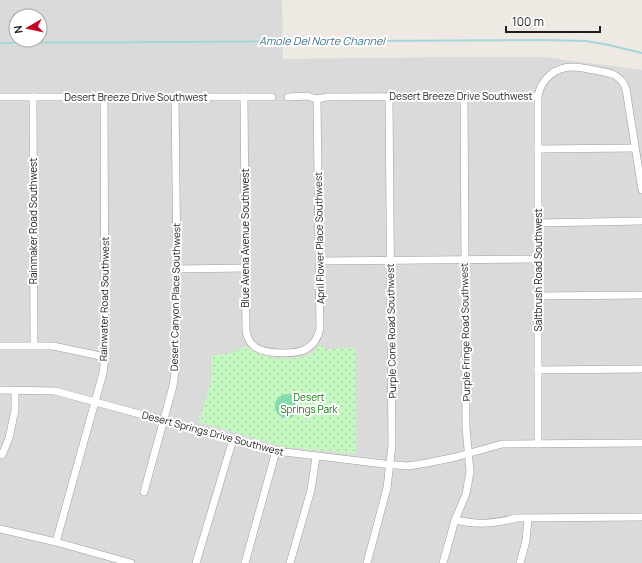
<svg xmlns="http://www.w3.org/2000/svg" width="642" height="563" viewBox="0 0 642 563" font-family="Manrope,sans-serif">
	<defs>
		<pattern id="park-dots" width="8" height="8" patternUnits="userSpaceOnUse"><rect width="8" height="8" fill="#c5f7c1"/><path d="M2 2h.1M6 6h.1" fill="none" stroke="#a9d3a5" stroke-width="1.8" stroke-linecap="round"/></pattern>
	</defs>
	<rect width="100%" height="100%" fill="#eee9e3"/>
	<!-- residential -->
	<path fill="#dbdada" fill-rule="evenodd" d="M0,0H282L283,59L452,57H544L642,70V563H0ZM16,16H40V40H16Z"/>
	<!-- park -->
	<path fill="url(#park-dots)" d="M320,345L325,349L355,348L356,454L284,447L199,422L212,377L211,356L232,353L245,346C259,358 290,362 308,355C313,352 316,349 320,345Z"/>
	<!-- pitch -->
	<circle fill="#84dbac" cx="287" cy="406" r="12"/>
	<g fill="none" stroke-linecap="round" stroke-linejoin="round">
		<!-- stream -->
		<polyline stroke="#a5d6db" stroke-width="2" points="0,43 543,40 586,41 609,45 642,53"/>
		<!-- street casing -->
		<g stroke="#9e9e9e" stroke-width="8">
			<g id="street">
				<polyline points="0,97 272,97"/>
				<polyline points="33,97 34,345"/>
				<path d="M244,97L246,331C247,337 250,343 255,347C265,354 295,355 306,349C314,345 318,337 320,329L317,99"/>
				<polyline points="288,97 307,96 317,99 327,97 538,96"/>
				<polyline points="538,149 635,148"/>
				<polyline points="538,223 642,221"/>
				<polyline points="319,261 538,259"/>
				<polyline points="177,269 246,268"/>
				<polyline points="538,296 642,295"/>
				<polyline points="0,346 53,346 105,357"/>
				<polyline points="538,370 642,369"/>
				<polyline points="0,390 55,391 276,451 384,464 408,466 427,463 456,457 502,444 642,443"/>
				<path d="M538,444V96C541,79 555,67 573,67C580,67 587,69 594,70C609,73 620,73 626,89L642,190"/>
				<polyline points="2,455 9,438 15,410 15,390"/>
				<polyline points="144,492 173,386 176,365 177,269 175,97"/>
				<path d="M455,520C478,525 493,524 516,518L642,517"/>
				<polyline points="0,529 56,542 131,563"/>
				<polyline points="56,542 103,373 105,357 104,97"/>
				<polyline points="196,563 233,439"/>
				<polyline points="245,563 276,451"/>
				<polyline points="290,563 311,490 316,457"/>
				<polyline points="367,563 387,488 392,445 389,97"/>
				<polyline points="443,563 455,520 466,494 470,472 466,427 464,96"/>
				<polyline points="520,563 526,541 528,518"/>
			</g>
		</g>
		<!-- street -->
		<use href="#street" stroke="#fff" stroke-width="7"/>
	</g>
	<g text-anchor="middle" stroke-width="4" stroke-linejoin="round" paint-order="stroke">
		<!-- street labels -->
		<g font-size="10" fill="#1d1d1d" stroke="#fff">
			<text x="461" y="100">Desert Breeze Drive Southwest</text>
			<text x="136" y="101">Desert Breeze Drive Southwest</text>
			<text transform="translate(33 221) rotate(-90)" y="4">Rainmaker Road Southwest</text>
			<text transform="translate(245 238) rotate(-90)" y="4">Blue Avena Avenue Southwest</text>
			<text transform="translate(319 238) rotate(-91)" y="4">April Flower Place Southwest</text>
			<text transform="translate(538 270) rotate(-90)" y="4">Saltbrush Road Southwest</text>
			<text transform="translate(175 297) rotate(-89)" y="4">Desert Canyon Place Southwest</text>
			<text transform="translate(104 299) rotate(-89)" y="4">Rainwater Road Southwest</text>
			<text transform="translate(391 331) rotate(-91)" y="4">Purple Cone Road Southwest</text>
			<text transform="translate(465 332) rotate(-91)" y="4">Purple Fringe Road Southwest</text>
			<text transform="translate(213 433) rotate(15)" y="4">Desert Springs Drive Southwest</text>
		</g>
		<!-- park labels -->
		<g font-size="10" fill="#16780f" stroke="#fff">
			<text x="309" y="401">Desert<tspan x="309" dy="12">Springs Park</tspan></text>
		</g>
		<!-- water labels -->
		<g font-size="11" font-style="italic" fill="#447793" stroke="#fff">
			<text x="322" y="45">Amole Del Norte Channel</text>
		</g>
	</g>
	<!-- north arrow -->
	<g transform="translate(28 28) rotate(261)"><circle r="19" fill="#ffffff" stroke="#a5a5a5"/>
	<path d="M0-3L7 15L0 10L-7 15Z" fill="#c40723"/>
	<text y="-6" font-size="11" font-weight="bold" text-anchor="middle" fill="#1d1d1d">N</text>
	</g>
	<!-- scale -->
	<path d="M506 26v6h94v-6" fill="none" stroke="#1d1d1d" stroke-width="2"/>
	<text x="512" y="26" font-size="12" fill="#1d1d1d" stroke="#ffffff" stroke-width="3" paint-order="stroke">100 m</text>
</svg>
